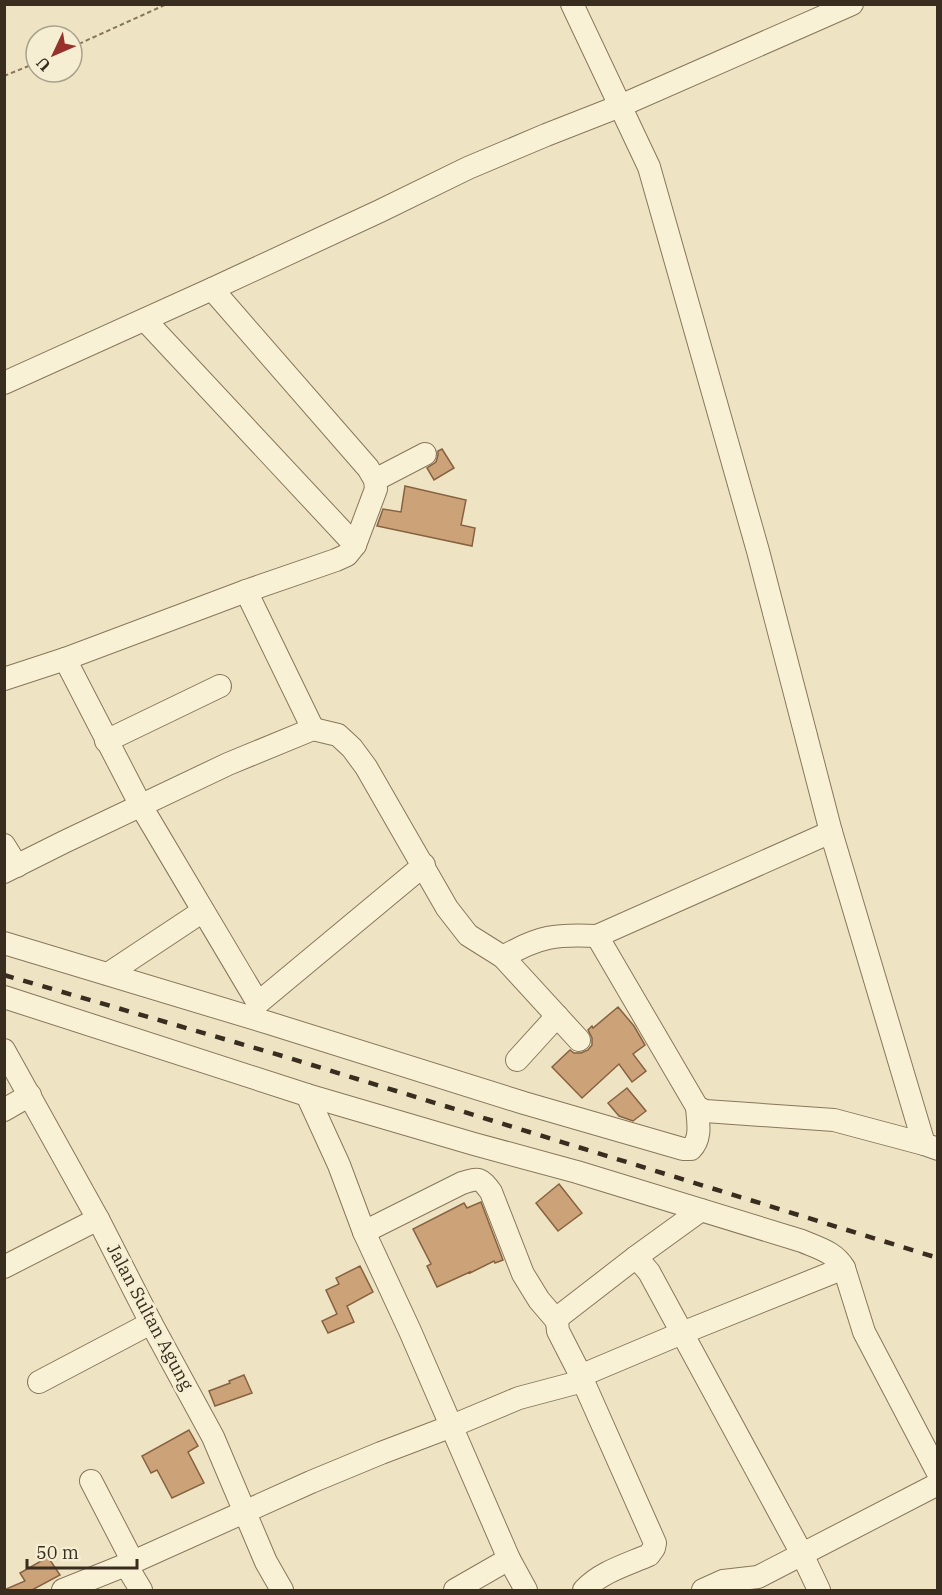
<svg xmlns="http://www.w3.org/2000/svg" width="942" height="1595" viewBox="0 0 942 1595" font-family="'IBM Plex Serif',serif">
	<rect width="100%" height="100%" fill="#eee4c3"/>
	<!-- building -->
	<g fill="#cca279" stroke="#876240" stroke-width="1.5">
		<polygon points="442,449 454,468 434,480 427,468 436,462 438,455 438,451"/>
		<polygon points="405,486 466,500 461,525 475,528 472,546 377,526 383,509 401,512"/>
		<polygon points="618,1007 634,1026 645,1045 633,1054 646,1071 632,1082 619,1064 582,1098 552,1067 570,1050 574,1053 581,1053 588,1050 592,1045 592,1038 588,1030 592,1026 593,1028"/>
		<polygon points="627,1088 646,1111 633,1121 619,1116 608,1103"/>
		<polygon points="559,1184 582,1213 558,1231 536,1203"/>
		<polygon points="481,1202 503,1260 495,1263 494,1261 470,1273 470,1272 437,1287 427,1266 431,1264 413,1229 464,1203 467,1208"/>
		<polygon points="360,1266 373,1292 347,1306 354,1322 328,1333 322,1321 337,1314 326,1290 339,1284 336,1278"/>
		<polygon points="244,1375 252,1393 215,1406 209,1391 230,1383 229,1381"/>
		<polygon points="189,1430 198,1446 188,1452 204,1483 172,1498 157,1470 151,1473 142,1456"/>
		<polygon points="48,1557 60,1575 32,1590 4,1590 25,1581 20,1573"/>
	</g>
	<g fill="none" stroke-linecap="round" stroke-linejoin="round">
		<!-- minor casing -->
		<g stroke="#88765a" stroke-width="24">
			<g id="minor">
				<polyline points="572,4 649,167 758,551 831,832 924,1144 938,1149"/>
				<polyline points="145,320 355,545"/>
				<polyline points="4,383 212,289 380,211 468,168 546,135 620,106 852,4"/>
				<polyline points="375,480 425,454"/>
				<polyline points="246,591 313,729"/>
				<polyline points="65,659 141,806 258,1003 424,865"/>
				<polyline points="4,679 65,659 246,591 336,560 347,555 355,545 376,489 375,480 368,468 212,289"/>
				<polyline points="106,741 220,686"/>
				<polyline points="4,845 17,866"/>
				<path d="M4,872L64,842L228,764L313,729L338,735L352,748L366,767L447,908L468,935L503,957C539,936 556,934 597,936L831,832"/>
				<polyline points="597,936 697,1107 705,1111 834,1120 924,1144"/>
				<path d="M4,943L269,1023L524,1103L683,1149H691C702,1138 698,1122 697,1107"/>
				<polyline points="503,957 579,1040"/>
				<polyline points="108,974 203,911"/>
				<path d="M4,997L307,1095L474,1144L577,1172L802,1241C818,1248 835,1252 844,1268"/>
				<polyline points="4,1050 98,1219 151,1323 213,1437 266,1562 282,1590"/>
				<polyline points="517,1060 557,1016"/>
				<polyline points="307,1095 339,1165 364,1232 410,1331 509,1559 526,1590"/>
				<polyline points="4,1110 30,1095"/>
				<path d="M364,1232L462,1183C479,1178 480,1177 491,1192L523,1274L539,1300L557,1321"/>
				<polyline points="636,1257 701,1210"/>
				<polyline points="4,1267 98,1219"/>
				<polyline points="580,1376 682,1333 844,1268 864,1332 938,1473"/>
				<polyline points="39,1382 151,1323"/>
				<polyline points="91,1481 133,1562"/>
				<polyline points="126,1565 141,1590"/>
				<polyline points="63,1590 133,1562 311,1482 381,1453 452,1426 519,1398 583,1381"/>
				<polyline points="455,1590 509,1559"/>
				<path d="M584,1590C601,1572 626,1565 649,1555L654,1548L655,1543L579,1372L558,1331L557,1321L561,1315L636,1257L649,1272L802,1554L819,1590"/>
				<polyline points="703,1590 723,1581 758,1577 938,1484"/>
			</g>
		</g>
		<!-- path -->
		<g stroke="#88765a" stroke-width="2" stroke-dasharray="4.5 3" stroke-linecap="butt">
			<polyline points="72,47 167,4"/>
			<polyline points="4,76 36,63"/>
		</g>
		<!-- minor -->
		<use href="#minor" stroke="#f9f1d6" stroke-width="22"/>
		<!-- rail -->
		<polyline stroke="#382d1e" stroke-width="4.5" stroke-dasharray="10 10" stroke-linecap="butt" points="4,975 286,1057 938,1258"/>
	</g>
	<g text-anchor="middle" stroke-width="6" stroke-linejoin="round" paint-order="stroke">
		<!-- street labels -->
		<g font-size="18" fill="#382d1e" stroke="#f5eed3">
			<text transform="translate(150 1317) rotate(62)" y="6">Jalan Sultan Agung</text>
		</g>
	</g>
	<!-- border -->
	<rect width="942" height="1595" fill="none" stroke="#382d1e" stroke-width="12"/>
	<!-- north arrow -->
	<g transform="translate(54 54) rotate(226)"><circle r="28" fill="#f5eed3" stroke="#a9a18b" stroke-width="1.5"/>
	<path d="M0-4.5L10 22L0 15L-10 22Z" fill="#97322a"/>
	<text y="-9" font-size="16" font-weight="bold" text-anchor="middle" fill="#382d1e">U</text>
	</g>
	<!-- scale -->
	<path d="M27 1559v9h110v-9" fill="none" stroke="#382d1e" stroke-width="3"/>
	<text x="36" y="1559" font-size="18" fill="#382d1e" stroke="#f5eed3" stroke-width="4.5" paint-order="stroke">50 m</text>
</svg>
